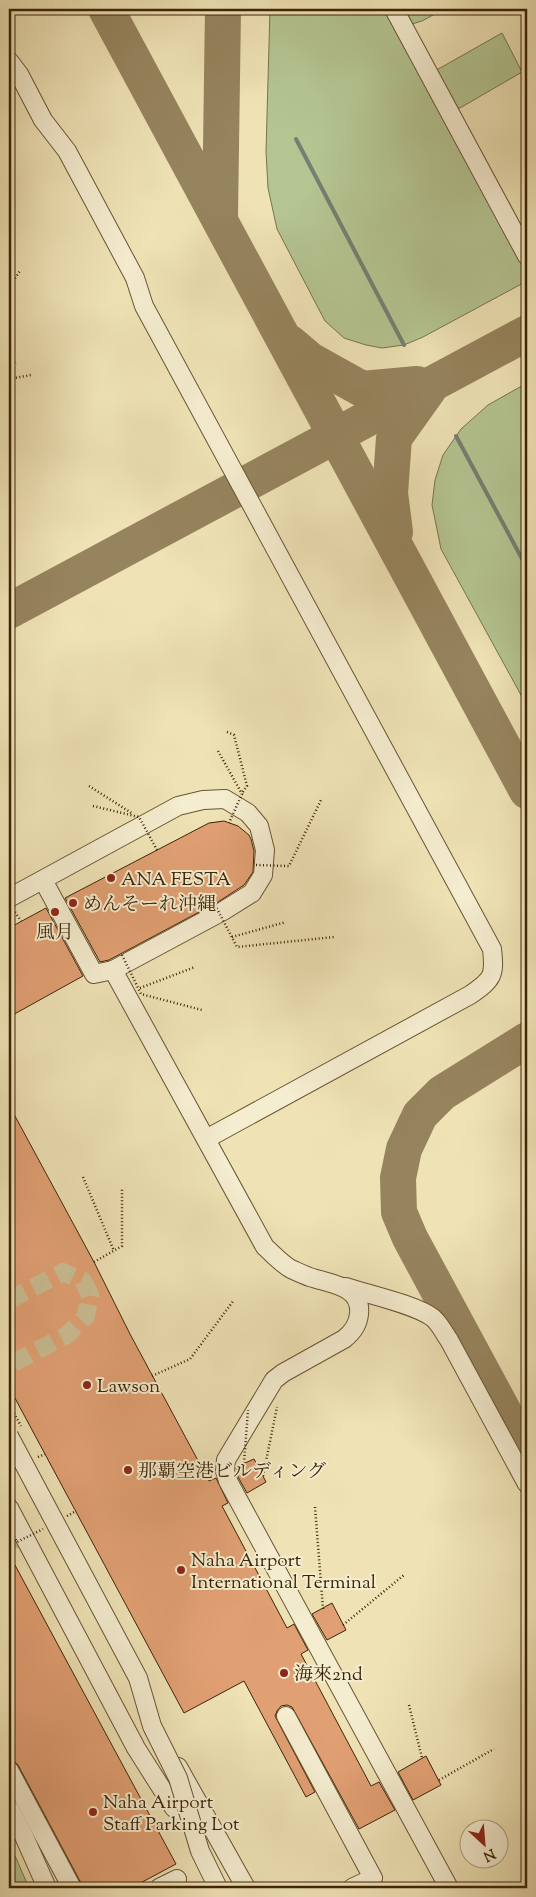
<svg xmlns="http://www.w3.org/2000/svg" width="536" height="1897" viewBox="0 0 536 1897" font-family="'Sorts Mill Goudy','Noto Serif JP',serif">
	<rect width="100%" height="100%" fill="#efe3b6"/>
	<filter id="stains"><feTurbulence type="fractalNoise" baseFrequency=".004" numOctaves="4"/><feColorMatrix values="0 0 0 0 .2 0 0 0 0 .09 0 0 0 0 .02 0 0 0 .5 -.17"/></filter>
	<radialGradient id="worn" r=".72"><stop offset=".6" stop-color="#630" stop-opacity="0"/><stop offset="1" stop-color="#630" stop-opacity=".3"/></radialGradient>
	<!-- green -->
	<g fill="#b4c592" stroke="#78744c">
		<polygon points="270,9 385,9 527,267 527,281 423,337 404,345 382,348 366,345 344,338 325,321 277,229 268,188 266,152"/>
		<polygon points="401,9 444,9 422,21 412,24"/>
		<polygon points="502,33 522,72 460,108 452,109 433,72"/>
		<polygon points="527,383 527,706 441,549 432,505 435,480 443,455 461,429 488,405"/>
		<polygon points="9,1842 29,1888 11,1888 9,1884"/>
	</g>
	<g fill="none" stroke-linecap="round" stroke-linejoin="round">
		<!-- stream -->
		<g stroke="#767f71" stroke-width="4">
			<polyline points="296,139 404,345"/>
			<polyline points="456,436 527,568"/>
		</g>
		<!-- taxiway -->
		<g stroke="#96845e" stroke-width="36">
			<polyline points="106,9 527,791"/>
			<polyline points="220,216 223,9"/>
			<polyline points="290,343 310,360 362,389 417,384"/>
			<polyline points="395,532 390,493 394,438 429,389"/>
			<polyline points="9,611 527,333"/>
			<polyline points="527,1040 442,1093 420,1115 404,1149 398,1178 399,1212 410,1238 527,1455"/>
		</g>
	</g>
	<!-- building -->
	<g fill="#e1a073" stroke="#3c2407">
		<polygon points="224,821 238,826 249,835 251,839 254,851 253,872 244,885 218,902 109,960 100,962 65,898 209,823"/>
		<polygon points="46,908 83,976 9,1017 9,928"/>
		<polygon points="9,1105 94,1262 130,1334 209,1481 216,1478 228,1503 222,1506 287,1628 294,1624 308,1650 301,1654 371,1786 379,1782 395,1810 359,1829 292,1707 287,1705 281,1706 277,1711 275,1716 315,1792 306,1797 244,1681 184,1713 9,1387"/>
		<polygon points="254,1459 266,1482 247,1493 238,1477 236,1467"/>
		<polygon points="9,1554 176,1864 131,1888 83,1888 81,1883 18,1765 14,1761 9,1759"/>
		<polygon points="332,1603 346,1630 327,1640 312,1614"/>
		<polygon points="426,1756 441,1785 413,1800 398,1772"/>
	</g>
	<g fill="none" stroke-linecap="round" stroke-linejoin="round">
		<!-- minor-tunnel -->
		<g stroke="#cbbd93" stroke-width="18" stroke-dasharray="18 9" stroke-linecap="butt">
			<polyline points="9,1300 63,1272 83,1281 90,1295 86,1316 67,1335 9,1365"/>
			<polyline points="9,1532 21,1556"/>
		</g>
		<!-- minor casing -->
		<g stroke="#695433" stroke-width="20">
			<g id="minor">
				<polyline points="394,9 527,256"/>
				<path d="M9,61L19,74L43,120L67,151L135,278L144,306L492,949C495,976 493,979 470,995L206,1139"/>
				<polyline points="43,880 94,974 113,970"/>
				<path d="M9,898L178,806L203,800L225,799L248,813L259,826L265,850L263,875L252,893L223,911L113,970L265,1247C273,1254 282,1264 291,1269C298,1272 306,1276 313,1278C332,1284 362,1287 359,1314C358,1325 353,1332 344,1339L283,1373L274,1380L226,1460L225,1471L228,1481L449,1888"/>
				<path d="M346,1287C367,1294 417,1305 433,1318C440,1324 444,1333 449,1340L527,1484"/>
				<polyline points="9,1508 136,1748 174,1808 200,1823"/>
				<polyline points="286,1716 373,1878 352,1888"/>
				<polyline points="178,1767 246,1888"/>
				<polyline points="9,1770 72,1888"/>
				<polyline points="9,1808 23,1834 47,1888"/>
				<polyline points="159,1888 177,1879"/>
			</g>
		</g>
		<!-- path -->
		<g stroke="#3c2407" stroke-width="2.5" stroke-dasharray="1 2.5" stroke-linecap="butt">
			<polyline points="9,287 20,271"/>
			<polyline points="9,365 16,363"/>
			<polyline points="9,379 31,375"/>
			<polyline points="227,732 234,735 247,786 242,793"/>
			<polyline points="89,786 133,814"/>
			<polyline points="15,912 21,921"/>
			<polyline points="232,937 286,922"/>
			<polyline points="140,988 195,967"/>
			<polyline points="83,1177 114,1251"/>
			<polyline points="94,1262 122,1246 122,1188"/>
			<polyline points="152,1376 190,1359 234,1300"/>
			<polyline points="9,1404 21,1426"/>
			<polyline points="38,1457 45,1454"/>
			<polyline points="263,1476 277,1407"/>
			<polyline points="315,1507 323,1609"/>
			<polyline points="343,1625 404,1575"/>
			<polyline points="409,1705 422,1758"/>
			<polyline points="439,1780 494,1749"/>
		</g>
		<!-- minor -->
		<use href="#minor" stroke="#f5edd0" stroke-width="18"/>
		<!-- minor-bridge casing -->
		<g stroke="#695433" stroke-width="20" stroke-linecap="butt">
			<polyline id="minor-bridge" points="9,1436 138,1678 152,1726 178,1778 200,1851 218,1888"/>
		</g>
		<!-- path-bridge -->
		<g stroke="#3c2407" stroke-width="2.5" stroke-dasharray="1 2.5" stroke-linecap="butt">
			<polyline points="218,751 242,794 229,823"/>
			<polyline points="93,806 139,817 157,850"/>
			<polyline points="256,865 289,866 321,800"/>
			<polyline points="215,905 237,947 334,937"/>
			<polyline points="122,955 141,994 202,1010"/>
			<polyline points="244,1463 248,1410"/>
			<polyline points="67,1516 76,1511"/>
			<polyline points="9,1527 17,1542 43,1529"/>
		</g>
		<!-- minor-bridge -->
		<use href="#minor-bridge" stroke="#f5edd0" stroke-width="18"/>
	</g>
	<!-- markers -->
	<g fill="#8f2418" stroke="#f5edd0" stroke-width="2">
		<circle cx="111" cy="878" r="5"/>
		<circle cx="73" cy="903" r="5"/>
		<circle cx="55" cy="912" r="5"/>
		<circle cx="87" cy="1385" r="5"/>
		<circle cx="128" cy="1470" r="5"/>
		<circle cx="181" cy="1570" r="5"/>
		<circle cx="284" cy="1673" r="5"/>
		<circle cx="93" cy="1812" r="5"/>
	</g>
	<g text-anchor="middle" stroke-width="4" stroke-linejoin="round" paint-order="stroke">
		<!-- poi labels -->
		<g font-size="19" fill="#3c2407" stroke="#f5edd0" text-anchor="start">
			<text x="121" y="885">ANA FESTA</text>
			<text x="83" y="910">めんそーれ沖縄</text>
			<text x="55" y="938" text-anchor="middle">風月</text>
			<text x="97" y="1392">Lawson</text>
			<text x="138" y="1477">那覇空港ビルディング</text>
			<text x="191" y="1566">Naha Airport<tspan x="191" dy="22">International Terminal</tspan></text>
			<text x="294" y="1680">海來2nd</text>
			<text x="103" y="1808">Naha Airport<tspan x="103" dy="22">Staff Parking Lot</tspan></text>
		</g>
	</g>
	<!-- margin -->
	<rect width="536" height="1897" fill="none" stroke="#efe3b6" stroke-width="30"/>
	<rect x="10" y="10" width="516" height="1877" fill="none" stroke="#3c2407" stroke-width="2.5"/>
	<rect x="15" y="15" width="506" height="1867" fill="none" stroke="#3c2407"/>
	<!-- north arrow -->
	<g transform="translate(484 1844) rotate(154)"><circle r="24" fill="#f5edd0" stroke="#ab9d80"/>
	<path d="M0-4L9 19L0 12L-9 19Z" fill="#8f2418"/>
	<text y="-8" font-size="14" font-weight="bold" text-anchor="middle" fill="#3c2407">N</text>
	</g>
	<rect width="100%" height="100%" filter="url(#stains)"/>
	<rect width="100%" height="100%" fill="url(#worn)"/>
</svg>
